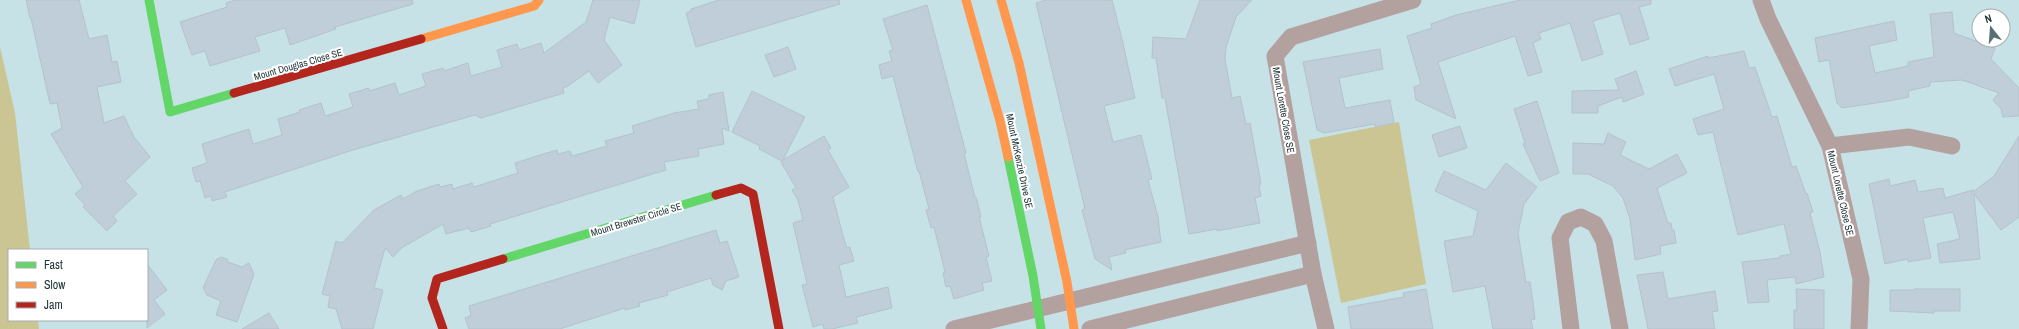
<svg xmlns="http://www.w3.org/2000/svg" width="2019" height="329" viewBox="0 0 2019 329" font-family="'Archivo Narrow',sans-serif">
	<rect width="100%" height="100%" fill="#c6e2e7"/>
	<!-- green -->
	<g fill="#cbc594">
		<polygon points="0,47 15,113 30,250 9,250 9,320 38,320 39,329 0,329"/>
		<polygon points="1399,122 1426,284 1341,303 1309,140"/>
	</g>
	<!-- building -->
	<g fill="#bfced8" stroke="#b3c3cc">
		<polygon points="26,0 79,0 89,39 107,35 112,62 117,61 121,82 97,87 104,123 124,116 134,137 150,157 125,181 137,194 113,216 117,221 107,231 83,207 85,205 75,194 83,187 51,134 62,128 57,103 50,104 31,18 30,18"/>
		<polygon points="235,0 412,0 413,4 335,27 336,29 290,45 285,28 255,37 260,51 210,66 205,51 192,55 180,22 227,7 226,3"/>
		<polygon points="593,0 640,0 634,24 610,17 604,40 622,65 598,83 589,71 568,86 563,88 564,93 481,118 475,115 353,150 225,192 227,197 212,201 211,196 205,198 200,181 196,182 192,168 207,163 202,144 249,129 253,144 282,135 278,119 300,112 299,110 321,103 325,116 353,107 349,94 369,88 369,91 395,83 399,95 426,86 422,74 443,68 444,71 468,63 471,76 502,67 497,50 517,44 519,50 541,43 544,53 586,22"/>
		<polygon points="719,0 839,0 840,4 696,47 686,13 691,11 691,9"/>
		<polygon points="1046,0 1112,0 1122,39 1135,98 1104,106 1113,142 1141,135 1152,179 1148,180 1158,217 1161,242 1125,250 1126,253 1109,257 1112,270 1095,259 1082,210 1085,209 1036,3"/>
		<polygon points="1200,0 1252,0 1236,17 1226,47 1225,59 1232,98 1240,96 1246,124 1250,123 1261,184 1259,185 1261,196 1255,198 1260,223 1217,231 1217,229 1189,234 1165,98 1162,98 1156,58 1152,58 1153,37 1186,39"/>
		<polygon points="1520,0 1651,0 1651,4 1639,7 1649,39 1630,45 1620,13 1593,21 1603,54 1582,61 1570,23 1539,33 1541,39 1533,43 1542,72 1528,76 1515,36 1438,62 1456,119 1416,100 1414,87 1421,84 1407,36 1432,28 1431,24 1456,15"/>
		<polygon points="927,5 966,153 964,153 975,198 976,197 981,217 979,217 989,256 986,257 992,281 982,283 984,290 954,299 950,286 946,287 943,273 945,272 934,227 931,228 926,210 929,209 919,171 918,172 893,76 882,79 879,65 892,61 889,51 893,50 883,19"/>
		<polygon points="1952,12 1954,33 1995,48 1991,59 2019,88 2019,116 2003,117 2001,109 1993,100 1999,93 1962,80 1930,82 1930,86 1908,91 1909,97 1889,101 1842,108 1837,103 1829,60 1819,62 1815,38 1894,21 1897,40 1869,46 1875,73 1908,66 1908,62 1934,57 1930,14"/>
		<polygon points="788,47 796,69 774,77 765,55"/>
		<polygon points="1380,49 1383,69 1339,78 1345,108 1390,100 1394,123 1375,127 1375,124 1324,133 1317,130 1303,62"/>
		<polygon points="1744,51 1749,68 1755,67 1772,117 1777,116 1792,167 1796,166 1806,194 1807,193 1813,212 1810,213 1820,252 1824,277 1796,284 1795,277 1767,280 1769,302 1748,303 1742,262 1780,258 1780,256 1791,254 1784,224 1738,235 1713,132 1698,135 1693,119 1724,109 1714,74 1675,86 1669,69 1708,56 1708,58"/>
		<polygon points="1636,71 1644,94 1623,102 1622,97 1598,106 1598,113 1572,113 1572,91 1619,90 1615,79"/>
		<polygon points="752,91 805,117 783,160 824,136 831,148 828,150 849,187 833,197 843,236 847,248 850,247 854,261 839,265 846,297 888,287 892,308 856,317 858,323 832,329 824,329 823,324 813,327 802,285 807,284 793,223 803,220 798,200 792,190 796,188 781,162 782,161 759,149 760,146 732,132"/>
		<polygon points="723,92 729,131 722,128 724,144 698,149 699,156 664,162 666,170 490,224 491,226 471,232 469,228 446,234 443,224 403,247 393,257 385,248 374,288 383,290 373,329 342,329 336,309 328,307 330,296 322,294 336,241 342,243 374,210 401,195 403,199 417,191 439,184 440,187 452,184 453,189 472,183 474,187 518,173 515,163 540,155 557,150 558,154 570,151 572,156 607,146 605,141 634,133 632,126 674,113 699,109 697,101 709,99 709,95"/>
		<polygon points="1537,101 1559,173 1540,181 1523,144 1525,143 1514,109"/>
		<polygon points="1460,126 1467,148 1439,157 1432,135"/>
		<polygon points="1608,133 1626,142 1620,155 1649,169 1677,154 1687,173 1657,188 1668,223 1671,223 1672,230 1674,230 1676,243 1660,246 1661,254 1635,260 1630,219 1623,198 1613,186 1588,174 1573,174 1573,143 1604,144"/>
		<polygon points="2019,136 2019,217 2001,230 1974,194 1980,259 1940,263 1937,244 1960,239 1953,212 1923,218 1931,258 1908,262 1908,259 1885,264 1869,184 1889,179 1890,186 1915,180 1918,192 1943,188 1945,198 1973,190 1973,192 1994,176"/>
		<polygon points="1506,163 1537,187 1524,204 1518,233 1526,282 1530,282 1533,302 1535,319 1531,320 1533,329 1493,329 1485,286 1453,292 1444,241 1473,236 1478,211 1435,191 1444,171 1486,190"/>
		<polygon points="716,230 720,243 727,241 739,277 726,281 722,290 713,285 711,278 667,292 668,295 639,303 640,306 625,310 625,308 560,329 469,329 465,318 471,315 469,306"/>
		<polygon points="221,257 227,259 228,262 242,267 249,263 254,274 237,322 216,315 221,301 207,295 203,288 216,260"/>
		<polygon points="147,264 167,290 154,300 165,314 147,328"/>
		<polygon points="1663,272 1668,299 1715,291 1718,311 1712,312 1715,329 1648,329 1637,275"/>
		<polygon points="1426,289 1433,329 1351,329 1348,307 1404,297 1403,293"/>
		<polygon points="1796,289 1824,290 1824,329 1794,329 1794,310 1797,310"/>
		<polygon points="1914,289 1960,289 1960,311 1934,311 1934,313 1890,311 1890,290 1914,290"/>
		<polygon points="269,313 279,329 242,329"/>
	</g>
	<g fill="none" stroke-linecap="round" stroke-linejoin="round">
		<!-- street -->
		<g stroke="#b3a19f" stroke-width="17">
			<polyline points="1761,0 1768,19 1830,146 1861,279 1859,329"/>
			<polyline points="1830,146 1909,137 1952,146"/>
			<polyline points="954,329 1308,243"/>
			<polyline points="1090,329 1313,274"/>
			<polyline points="1326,329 1313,274 1275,56 1291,37 1413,0"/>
			<polyline points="1571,329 1560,238 1568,222 1581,217 1595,224 1604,241 1620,329"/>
		</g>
		<!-- fast -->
		<g stroke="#63d668" stroke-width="9">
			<polyline points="149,0 170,112 234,93"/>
			<polyline points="1008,157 1033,276 1041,329"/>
			<polyline points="503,259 716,195"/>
		</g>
		<!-- slow -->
		<g stroke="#ff974d" stroke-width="9">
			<polyline points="966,0 1000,121 1008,157"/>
			<polyline points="1001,0 1019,63 1067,282 1074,329"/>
			<polyline points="421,39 534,6 539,0"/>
		</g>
		<!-- jam -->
		<g stroke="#b3261e" stroke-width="9">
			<polyline points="234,93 421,39"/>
			<polyline points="716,195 741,188 753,194 779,329"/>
			<polyline points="443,329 432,298 437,279 503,259"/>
		</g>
	</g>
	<g text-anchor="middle" stroke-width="4" stroke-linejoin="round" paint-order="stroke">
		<!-- street labels -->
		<g font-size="10" fill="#1d3134" stroke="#fff">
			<text transform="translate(298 64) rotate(-16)" y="4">Mount Douglas Close SE</text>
			<text transform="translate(1284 110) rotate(80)" y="4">Mount Lorette Close SE</text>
			<text transform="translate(1020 161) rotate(78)" y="4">Mount McKenzie Drive SE</text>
			<text transform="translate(1841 193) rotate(77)" y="4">Mount Lorette Close SE</text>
			<text transform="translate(636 219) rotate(-17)" y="4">Mount Brewster Circle SE</text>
		</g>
	</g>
	<!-- legend -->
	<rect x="8" y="249" width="140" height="72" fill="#ffffff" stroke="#a5adae"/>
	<rect x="16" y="262" width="20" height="6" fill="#63d668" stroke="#a5adae"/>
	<text x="44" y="269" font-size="12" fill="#1d3134">Fast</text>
	<rect x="16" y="282" width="20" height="6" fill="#ff974d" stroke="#a5adae"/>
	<text x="44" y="289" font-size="12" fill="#1d3134">Slow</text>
	<rect x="16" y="302" width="20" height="6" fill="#b3261e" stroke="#a5adae"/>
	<text x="44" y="309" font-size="12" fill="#1d3134">Jam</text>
	<!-- north arrow -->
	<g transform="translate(1991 28) rotate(343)"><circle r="19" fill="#ffffff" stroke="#a5adae"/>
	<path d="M0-3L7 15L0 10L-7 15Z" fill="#586f73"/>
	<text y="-6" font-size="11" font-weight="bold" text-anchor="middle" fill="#1d3134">N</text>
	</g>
</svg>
